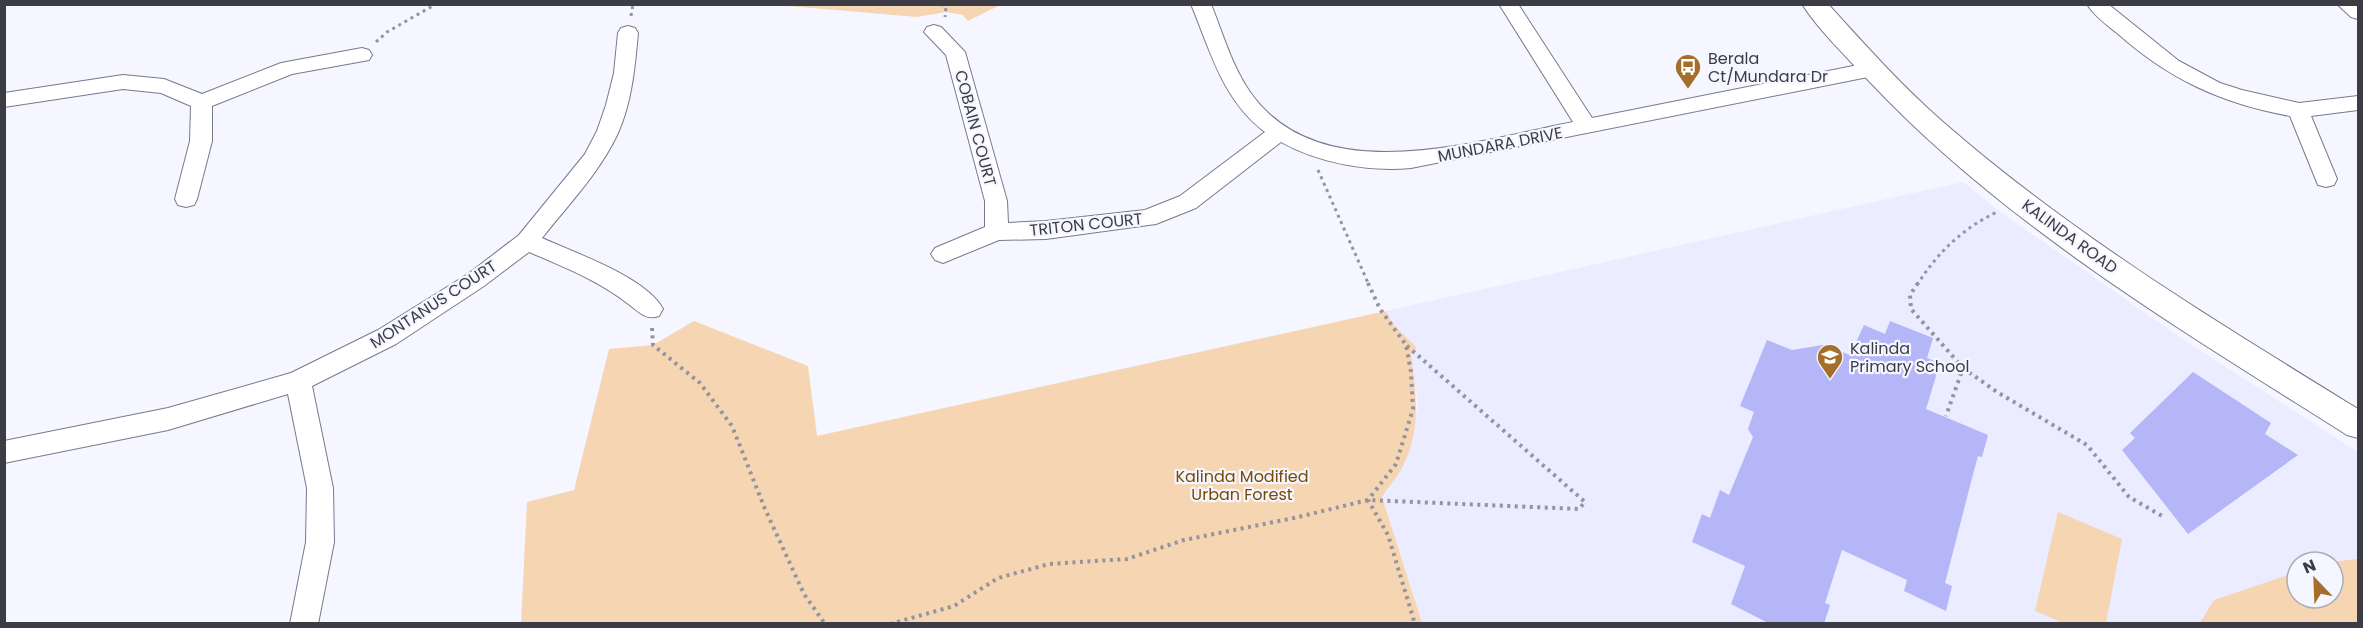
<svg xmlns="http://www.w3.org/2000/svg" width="2363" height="628" viewBox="0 0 2363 628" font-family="Poppins,sans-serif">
	<rect width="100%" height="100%" fill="#f5f6ff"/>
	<!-- built -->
	<path fill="#ebecff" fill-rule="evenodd" d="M1963,182L1999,211L2187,342L2358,452V623H1422L1382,497L1405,464L1418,406L1411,353L1404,336L1393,324L1386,311ZM2297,562H2333V598H2297Z"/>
	<!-- green -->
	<g fill="#f6d5b3">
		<polygon points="777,5 999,4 1000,5 968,21 963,15 946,12 917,17"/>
		<path d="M1386,311L1393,324L1417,348L1411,353C1416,391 1421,426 1405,462C1400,474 1389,486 1382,497L1422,623H521L527,502L574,490L609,349L653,345L694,321L808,366L817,436Z"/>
		<polygon points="2058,512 2122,539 2106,623 2063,623 2035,611"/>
		<polygon points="2358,559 2358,623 2200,623 2214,600 2297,572 2297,598 2333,598 2333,562 2329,562"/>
	</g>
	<!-- building -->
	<g fill="#b5b6f7">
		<polygon points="1890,321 1933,338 1927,358 1940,363 1926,409 1988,435 1982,457 1978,456 1971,482 1945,583 1952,586 1946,611 1904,591 1907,580 1842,550 1825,603 1830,605 1824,624 1770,624 1731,604 1745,566 1692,542 1702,514 1710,518 1720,490 1729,495 1753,437 1748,429 1754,412 1740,406 1767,340 1792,350 1823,345 1850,355 1864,325 1885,334"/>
		<polygon points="2193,372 2271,423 2265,434 2298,455 2188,534 2122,450 2135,438 2130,433"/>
	</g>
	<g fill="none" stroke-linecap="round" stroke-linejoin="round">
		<!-- minor casing -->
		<g stroke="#78798d" stroke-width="2">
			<g id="minor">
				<path d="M1191,4H1211C1223,34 1232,66 1250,92C1320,192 1476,141 1573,122L1499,4H1518L1592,118L1873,62L1880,64L1883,69L1880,74L1873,76L1411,168C1368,172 1318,163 1281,142L1196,208L1156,224L1046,239L999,240L943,263L935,260L931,254L935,248L985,227V201L946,55L924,32L927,27L934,25L941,27L965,52L1007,201L1008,223L1046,221L1145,210L1180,196L1265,132C1223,101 1210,50 1191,4Z"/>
				<path d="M2087,4H2108L2179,61L2220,83L2242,90L2299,103L2358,96V110L2311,116L2337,179L2334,185L2326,187L2318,185L2290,116C2221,103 2170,80 2117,33C2107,25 2094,16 2087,4Z"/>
				<polygon points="2337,4 2358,4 2358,19 2351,17"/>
				<path d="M628,26L635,28L638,33C635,66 632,102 618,133C600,172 569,204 542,238C575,253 646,277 663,309L659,316C647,320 641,314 631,306C600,281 566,268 529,252L484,286L396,344L312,386L333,488L334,542L318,624H290L306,542L307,488L288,394L168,430L4,463V441L168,408L291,373L378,330L468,274L519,235L585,154L597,131L606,105L614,73L618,33L621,28Z"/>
				<polygon points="362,48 369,50 372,55 369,60 292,74 212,106 212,141 197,199 194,205 186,207 178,205 175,199 190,141 191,106 161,93 123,89 4,107 4,93 123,75 164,79 202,94 281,63"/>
			</g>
		</g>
		<!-- tertiary casing -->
		<g stroke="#78798d" stroke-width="2">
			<path id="tertiary" d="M1802,4H1828C1865,45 1902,86 1943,122C2070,233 2215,321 2358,409V438L2347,435C2180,329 2004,225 1868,80C1846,56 1820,32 1802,4Z"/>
		</g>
		<!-- path-far1 -->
		<g stroke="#93949d" stroke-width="3" stroke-dasharray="3 4" stroke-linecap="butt">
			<polyline points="941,4 946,7 945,17"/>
			<polyline points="631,16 633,4"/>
			<polyline points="376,42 387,32 436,4"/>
			<polyline points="1318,170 1369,285"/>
			<path d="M1917,285C1937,253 1963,228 1997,212"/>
		</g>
		<!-- path -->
		<g stroke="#93949d" stroke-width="4" stroke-dasharray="3 4.5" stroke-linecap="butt">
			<polyline points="1368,283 1380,309 1406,345 1411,372 1413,409 1396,464 1368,500 1388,535 1415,624"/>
			<polyline points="1918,283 1910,295 1911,309 1963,368 1946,416"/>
			<polyline points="652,328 653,345 700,383 732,426 765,509 804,594 825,624"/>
			<polyline points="1963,368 1997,392 2087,445 2129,497 2162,516"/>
			<polyline points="890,624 954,606 998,578 1049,564 1127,559 1184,540 1294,518 1368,500 1579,509 1585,502 1406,345"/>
		</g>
		<!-- minor -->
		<use href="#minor" fill="#fff" fill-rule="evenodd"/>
		<!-- tertiary -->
		<use href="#tertiary" fill="#fff" fill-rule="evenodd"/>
	</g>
	<!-- icons -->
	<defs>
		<g id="bus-pin" transform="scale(1.35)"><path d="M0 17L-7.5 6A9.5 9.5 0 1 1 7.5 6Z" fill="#a66e2b" stroke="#f5f6ff"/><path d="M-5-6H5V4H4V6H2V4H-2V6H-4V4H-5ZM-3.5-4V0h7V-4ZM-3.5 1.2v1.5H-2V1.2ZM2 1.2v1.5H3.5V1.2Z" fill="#fff"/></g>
		<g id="school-pin" transform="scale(1.35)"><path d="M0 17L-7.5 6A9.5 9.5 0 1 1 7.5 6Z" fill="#a66e2b" stroke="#f5f6ff"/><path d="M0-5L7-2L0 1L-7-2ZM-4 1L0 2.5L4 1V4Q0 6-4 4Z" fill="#fff"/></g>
	</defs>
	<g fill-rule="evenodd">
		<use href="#bus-pin" x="1688" y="67"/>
		<use href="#school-pin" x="1830" y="357"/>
	</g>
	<g text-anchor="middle" stroke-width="4.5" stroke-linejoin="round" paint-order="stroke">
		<!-- poi labels -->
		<g font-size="16" fill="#3c3c45" stroke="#f5f6ff" text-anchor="start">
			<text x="1708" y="64">Berala<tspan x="1708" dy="18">Ct/Mundara Dr</tspan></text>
			<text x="1850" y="354">Kalinda<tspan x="1850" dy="18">Primary School</tspan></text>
		</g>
		<!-- street labels -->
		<g font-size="16" fill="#3c3c45" stroke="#f5f6ff">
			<text transform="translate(976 128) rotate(75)" y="6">COBAIN COURT</text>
			<text transform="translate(1500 144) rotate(-11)" y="6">MUNDARA DRIVE</text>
			<text transform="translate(1086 224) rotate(-6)" y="6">TRITON COURT</text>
			<text transform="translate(2070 236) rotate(36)" y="6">KALINDA ROAD</text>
			<text transform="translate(433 304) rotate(-33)" y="6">MONTANUS COURT</text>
		</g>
		<!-- park labels -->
		<g font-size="16" fill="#784903" stroke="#f5f6ff">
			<text x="1242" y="482">Kalinda Modified<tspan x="1242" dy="18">Urban Forest</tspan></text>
		</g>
	</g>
	<!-- border -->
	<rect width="2363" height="628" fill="none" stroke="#3c3c45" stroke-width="12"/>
	<!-- north arrow -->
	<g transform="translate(2315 580) rotate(337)"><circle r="28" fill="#f5f6ff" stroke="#abacb5" stroke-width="1.5"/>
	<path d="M0-4.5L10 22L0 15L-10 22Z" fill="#a66e2b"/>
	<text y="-9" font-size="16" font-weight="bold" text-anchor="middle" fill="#3c3c45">N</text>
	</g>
</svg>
